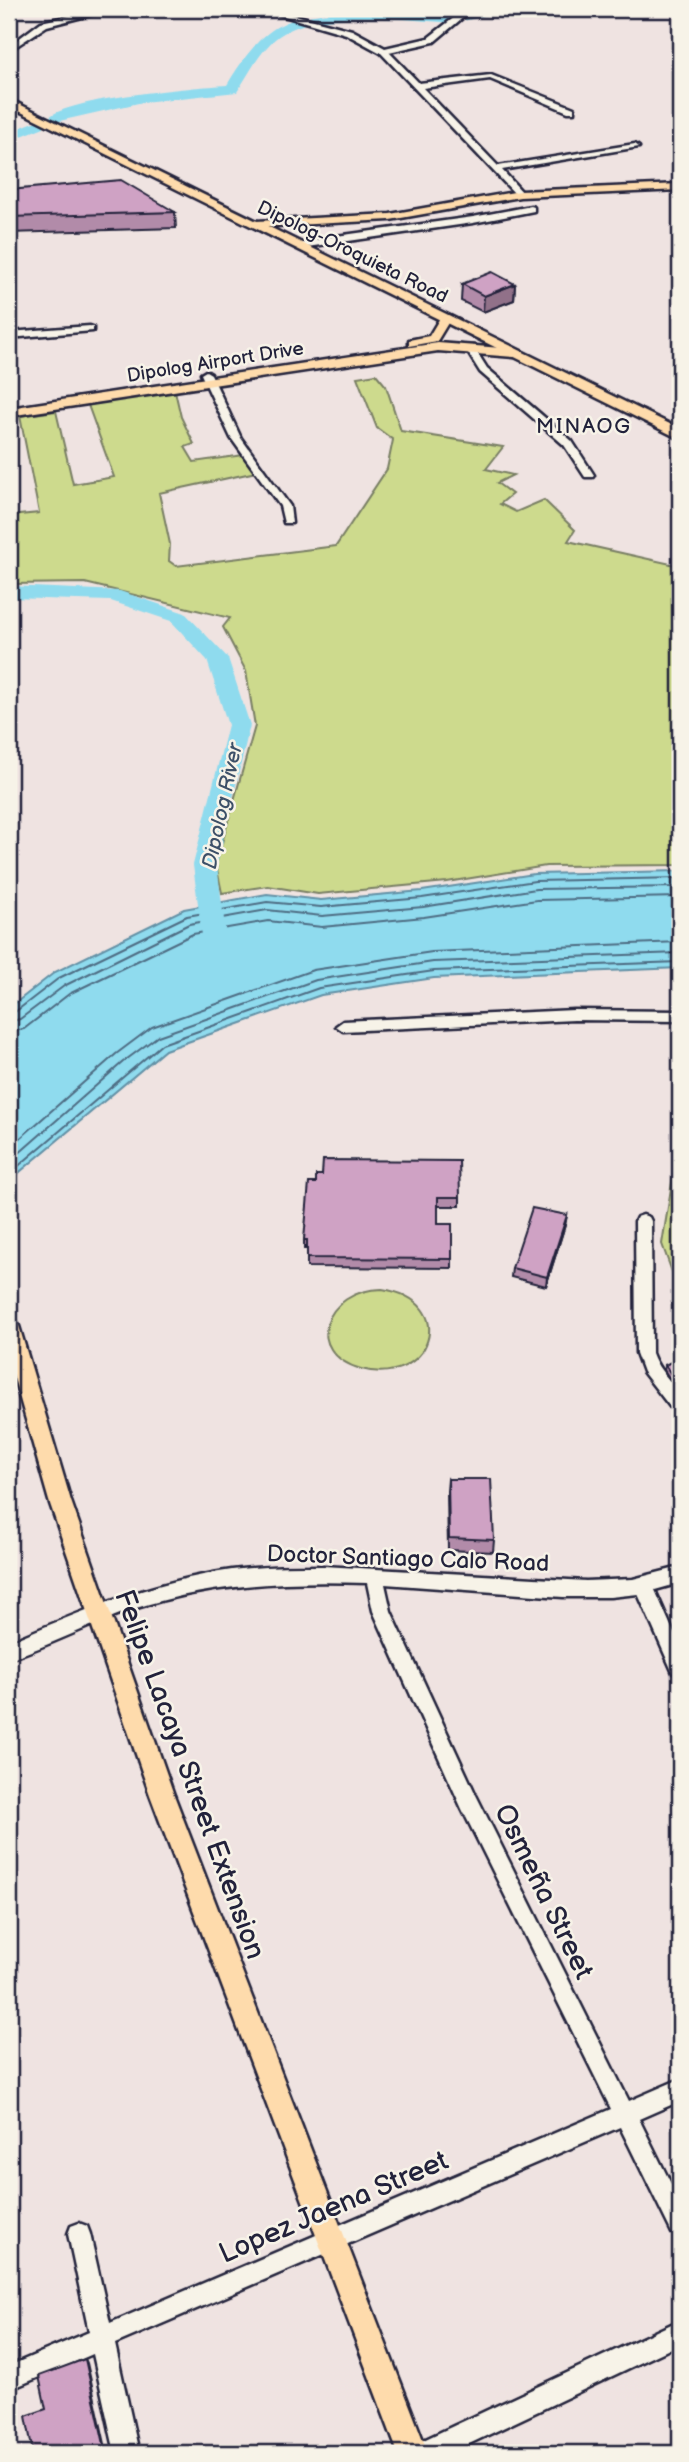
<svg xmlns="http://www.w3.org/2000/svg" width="689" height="2462" viewBox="0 0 689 2462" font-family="'Balsamiq Sans',sans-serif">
	<rect width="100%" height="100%" fill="#efe3e1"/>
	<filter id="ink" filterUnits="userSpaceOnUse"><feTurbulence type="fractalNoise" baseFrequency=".0143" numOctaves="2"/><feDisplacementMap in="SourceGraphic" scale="14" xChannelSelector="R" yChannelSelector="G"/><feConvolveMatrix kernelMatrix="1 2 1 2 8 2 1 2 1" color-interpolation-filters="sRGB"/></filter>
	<g filter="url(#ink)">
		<!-- green -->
		<g fill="#cdda8d" stroke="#787e64" stroke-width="2">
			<polygon points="376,374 386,386 401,431 503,447 486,469 513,475 497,483 512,494 500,504 516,512 544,500 575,530 568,541 680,566 680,865 546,866 447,882 318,894 268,886 222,893 216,864 255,726 246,671 223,627 230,618 85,583 9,584 9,516 39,513 20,416 56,411 73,484 114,477 88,405 175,391 181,417 194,444 185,447 194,462 243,455 256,472 159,493 170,544 169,561 176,566 336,546 387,469 393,440 377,428 357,377"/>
			<polygon points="680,1133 680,1294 662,1244"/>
			<path d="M382,1289C462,1301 430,1388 361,1369C302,1352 324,1290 382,1289Z"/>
		</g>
		<!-- water -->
		<polygon fill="#8fdbee" stroke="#6391a6" stroke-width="2" points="680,871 680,968 434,978 321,995 165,1050 9,1181 9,1008 55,972 184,909 267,894 321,900 422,891 534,874"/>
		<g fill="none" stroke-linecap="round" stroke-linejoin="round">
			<!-- shore -->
			<g stroke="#4e6c83" stroke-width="2">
				<polyline points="9,1013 15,1012 59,978 187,916 267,902 321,907 422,898 535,881 680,878"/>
				<polyline points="9,1022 20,1019 64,986 189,924 267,910 322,916 423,907 536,889 680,887"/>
				<polyline points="9,1032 24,1029 69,994 193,934 268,921 322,927 424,917 537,900 680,897"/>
				<polyline points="9,1148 116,1054 152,1027 313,970 432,952 680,942"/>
				<polyline points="9,1162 123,1062 158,1036 316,980 433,962 680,953"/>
				<polyline points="9,1174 162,1044 319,988 434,971 680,962"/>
			</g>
			<!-- stream -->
			<polyline stroke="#6391a6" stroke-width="2.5" points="466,19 509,9"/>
			<!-- river -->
			<g fill="#8fdbee" fill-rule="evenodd">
				<path d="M366,10L455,15L462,19L455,23C405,20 315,6 275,39C258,54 249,74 237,92L143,102L55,122L48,118C69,98 194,87 227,85C269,15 290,16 366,10Z"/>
				<polygon points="39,120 44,121 44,127 9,141 9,132"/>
				<polygon points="9,586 120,591 185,613 228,658 250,725 217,865 227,943 224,949 206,949 203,943 193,865 228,725 207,660 171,621 111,601 9,598"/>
			</g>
			<!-- minor casing -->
			<g stroke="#22223b" stroke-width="5">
				<g id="minor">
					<polygon points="101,9 114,9 47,26 9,51 9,46 41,22"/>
					<polygon points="260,9 272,9 352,30 385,48 428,38 465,9 473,9 434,42 389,52 419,83 491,75 574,108 574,112 568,112 490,79 423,88 498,166 635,144 639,147 502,170 524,194 517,196 381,53 346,34"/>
					<polygon points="531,206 534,207 534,211 473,223 300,248 295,245 329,237 473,217"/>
					<polygon points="90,326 93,327 93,331 9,338 9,332"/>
					<polygon points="467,346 473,346 487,368 572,441 594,475 593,477 585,477 564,445 480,372 465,348"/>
					<polygon points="206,371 211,374 241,438 290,506 292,523 284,523 280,506 231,438 201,374"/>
					<polygon points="574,1010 680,1011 680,1021 574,1020 343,1031 336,1026 343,1021"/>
					<path d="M643,1215L649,1217L651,1221L652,1353C662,1381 681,1381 680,1414L674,1412L643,1372L636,1353L635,1221L637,1217Z"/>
					<path d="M323,1566L586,1581L633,1579L680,1567V1583L655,1590L680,1647V1676L673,1673L638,1594L610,1597H563L385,1584L391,1611L476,1795L629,2101L680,2079V2101L639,2119L680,2202V2236L672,2233L620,2127L115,2344L139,2453H115L93,2354L9,2390V2366L89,2332L68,2234L71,2226L79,2223L87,2226L90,2234L110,2323L611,2109L462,1809L373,1611L367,1583C287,1580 210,1584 133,1609C91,1624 51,1645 9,1659V1642C81,1611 154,1581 232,1570C262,1566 293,1566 323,1566Z"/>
					<polygon points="680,2320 680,2344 450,2453 412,2453 415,2444"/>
				</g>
			</g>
			<!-- major casing -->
			<g stroke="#22223b" stroke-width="5">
				<g id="major">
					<polygon points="680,184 680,190 520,197 390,220 256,227 251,224 256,221 390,214 520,191"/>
					<polygon points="445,315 451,318 437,341 409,346 409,340 429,336 441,316"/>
					<polygon points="438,343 514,349 520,353 514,357 438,351 9,416 9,408"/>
					<polygon points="9,1318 16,1320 19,1326 71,1501 174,1795 428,2453 398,2453 150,1795 49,1501 9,1360"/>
				</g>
			</g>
			<!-- highway casing -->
			<g stroke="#22223b" stroke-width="5">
				<polygon id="highway" points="9,99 680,429 680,439 9,106"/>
			</g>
			<!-- minor -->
			<use href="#minor" fill="#f7f3e8" fill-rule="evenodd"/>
			<!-- major -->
			<use href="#major" fill="#fedbac" fill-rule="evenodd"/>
			<!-- highway -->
			<use href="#highway" fill="#fedbac" fill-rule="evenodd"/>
		</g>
		<!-- wall -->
		<g fill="#b28ba9" stroke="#22223b" stroke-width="2">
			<polygon points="9,190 175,212 176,228 9,233"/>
			<polygon points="462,284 515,284 514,300 483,312 461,301"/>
			<polygon points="316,1183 460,1197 460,1206 438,1206 438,1224 452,1259 452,1268 307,1267 307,1249 304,1249 304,1240"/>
			<polygon points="567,1215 565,1225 546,1286 511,1277 512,1268"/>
			<polygon points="665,1365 680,1368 680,1395 664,1370"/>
			<polygon points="448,1479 494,1540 493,1552 448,1550 447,1491"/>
		</g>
		<!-- shaded-wall -->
		<g fill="#917189" stroke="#22223b" stroke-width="2">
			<polygon points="515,284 514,300 483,312 484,296"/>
			<polygon points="567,1215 565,1225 546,1286 547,1277"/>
			<polygon points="85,2359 87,2363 107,2453 106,2453"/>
		</g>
		<!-- building -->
		<g fill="#cfa2c4" stroke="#22223b" stroke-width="2">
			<polygon points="121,180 175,212 9,217 9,190"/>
			<polygon points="492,272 515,284 484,296 462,284"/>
			<polygon points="323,1160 459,1161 460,1197 438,1197 438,1224 452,1224 452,1259 307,1258 307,1240 304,1240 309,1183 316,1183 316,1175 322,1175"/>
			<polygon points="532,1208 567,1215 547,1277 512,1268"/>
			<polygon points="673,1361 680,1368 680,1388 665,1365"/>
			<polygon points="448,1479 491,1479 494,1540 449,1538"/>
			<polygon points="85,2359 106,2453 33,2453 26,2416 46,2409 39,2376"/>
		</g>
	</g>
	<g text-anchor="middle" stroke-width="5" stroke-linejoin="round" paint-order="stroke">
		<!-- far-street labels -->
		<g font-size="19" fill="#22223b" stroke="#f7f3e8">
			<text transform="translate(353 251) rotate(26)" y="7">Dipolog-Oroquieta Road</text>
			<text transform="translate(215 361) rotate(-9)" y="7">Dipolog Airport Drive</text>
		</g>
		<!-- far-quarter labels -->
		<g font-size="21" letter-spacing="2" fill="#22223b" stroke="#f7f3e8">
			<text x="584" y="433">MINAOG</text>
		</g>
		<!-- far-water labels -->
		<g font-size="21" font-style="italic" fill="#3d5068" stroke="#f7f3e8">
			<text transform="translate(222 806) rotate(-78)" y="7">Dipolog River</text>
		</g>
		<!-- street labels -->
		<g font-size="23" fill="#22223b" stroke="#f7f3e8">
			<text transform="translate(408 1558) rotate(2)" y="8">Doctor Santiago Calo Road</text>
		</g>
		<!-- near-street labels -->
		<g font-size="28" fill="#22223b" stroke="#f7f3e8">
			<text transform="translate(191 1774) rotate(70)" y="10">Felipe Lacaya Street Extension</text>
			<text transform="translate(545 1891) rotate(64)" y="10">Osmeña Street</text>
			<text transform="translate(333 2206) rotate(-23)" y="10">Lopez Jaena Street</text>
		</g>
	</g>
	<!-- margin -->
	<rect width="689" height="2462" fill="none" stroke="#f7f3e8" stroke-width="35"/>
	<rect x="18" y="18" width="654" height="2427" fill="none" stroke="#22223b" stroke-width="2.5" filter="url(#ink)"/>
</svg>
